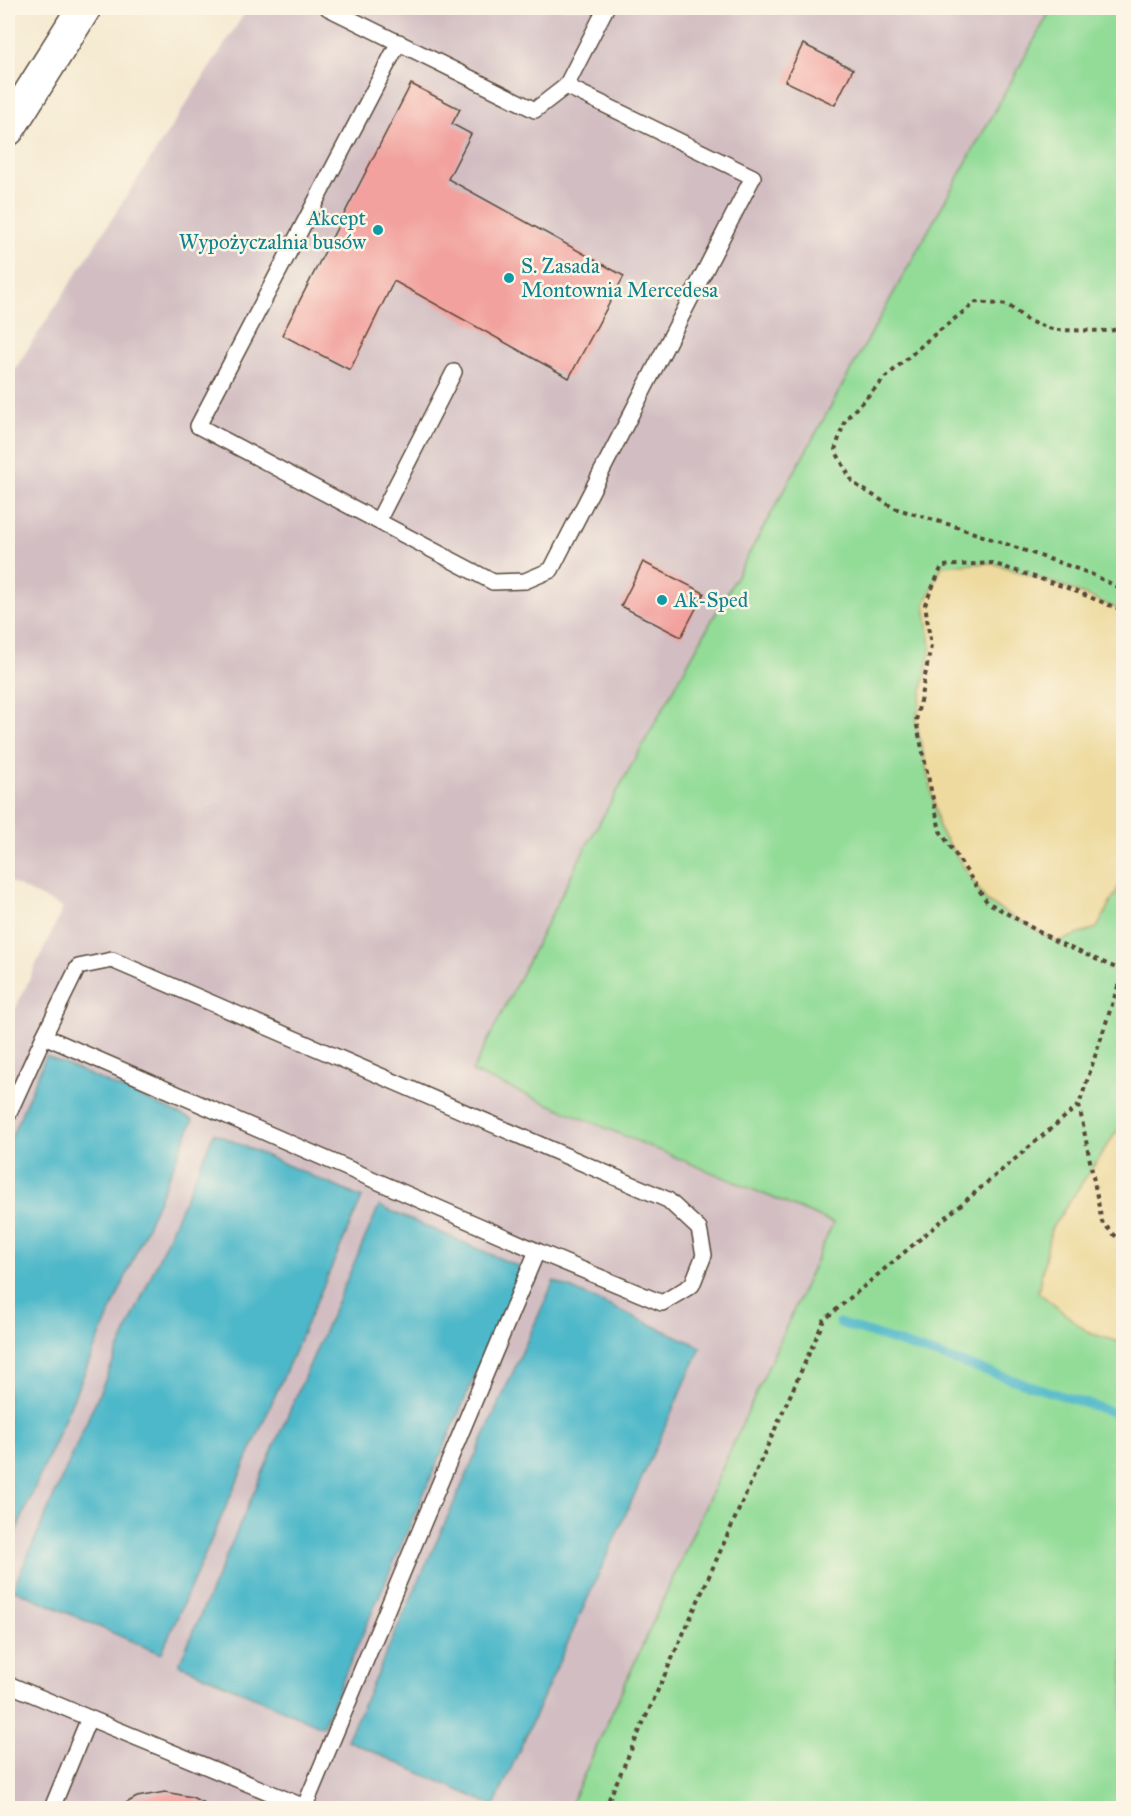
<svg xmlns="http://www.w3.org/2000/svg" width="1131" height="1816" viewBox="0 0 1131 1816" font-family="'IM FELL Great Primer',serif">
	<rect width="100%" height="100%" fill="#fcf5e5"/>
	<filter id="ink" filterUnits="userSpaceOnUse"><feTurbulence type="fractalNoise" baseFrequency=".0167" numOctaves="2"/><feDisplacementMap in="SourceGraphic" scale="12" xChannelSelector="R" yChannelSelector="G"/><feConvolveMatrix kernelMatrix="1 2 1 2 8 2 1 2 1" color-interpolation-filters="sRGB"/></filter>
	<filter id="wash" filterUnits="userSpaceOnUse"><feTurbulence type="fractalNoise" baseFrequency=".008" numOctaves="4" result="noise"/><feDisplacementMap in="SourceGraphic" scale="24" xChannelSelector="R" yChannelSelector="G"/><feGaussianBlur stdDeviation="1.35" result="paint"/><feColorMatrix in="noise" values="0 0 0 0 0 0 0 0 0 0 0 0 0 0 0 0 0 1.4 0 .05"/><feComposite in="paint" operator="in"/></filter>
	<g filter="url(#wash)">
		<rect width="100%" height="100%" fill="#f5ead1"/>
		<!-- industrial -->
		<polygon fill="#d2bec2" points="248,8 1052,8 581,856 472,1072 833,1223 569,1808 8,1808 8,1024 63,908 8,881 8,380"/>
		<!-- green -->
		<polygon fill="#93dc98" stroke="#67835b" stroke-width="1.5" points="1052,8 1123,8 1123,1808 569,1808 833,1223 472,1072 581,856"/>
		<!-- sand -->
		<g fill="#eeda9e" stroke="#94825e" stroke-width="1.5">
			<polygon points="992,563 1065,587 1123,611 1123,879 1097,928 1057,942 987,902 940,831 916,721 931,646 925,604 942,566"/>
			<polygon points="1123,1122 1123,1343 1089,1333 1038,1292 1051,1229"/>
		</g>
		<!-- water -->
		<g fill="#4db8c9" stroke="#447174" stroke-width="1.5">
			<polygon points="46,1056 193,1120 8,1550 8,1145"/>
			<polygon points="214,1133 362,1198 161,1654 13,1589"/>
			<polygon points="379,1206 522,1268 322,1727 179,1664"/>
			<polygon points="554,1281 701,1347 494,1806 347,1740"/>
		</g>
		<g fill="none" stroke-linecap="round" stroke-linejoin="round">
			<!-- stream -->
			<polyline stroke="#4db8c9" stroke-width="9" points="839,1323 1124,1416"/>
		</g>
		<g id="blocks">
			<!-- building -->
			<g fill="#f2a19e">
				<polygon points="803,44 853,69 835,105 785,81"/>
				<polygon points="411,84 460,109 452,124 471,134 448,179 624,276 569,378 394,281 350,370 282,335"/>
				<polygon points="643,562 704,593 681,637 621,606"/>
				<polygon points="165,1792 192,1797 214,1808 117,1808 137,1797"/>
			</g>
		</g>
	</g>
	<g filter="url(#ink)">
		<use href="#blocks" fill-opacity="0" stroke="#574739" stroke-width="1.5"/>
		<g fill="none" stroke-linecap="round" stroke-linejoin="round">
			<!-- service casing -->
			<g stroke="#574739" stroke-width="18">
				<g id="service">
					<polyline points="328,8 535,110 566,86 753,177 551,570 525,581 493,582 198,426 399,42"/>
					<polyline points="566,86 606,8"/>
					<polyline points="378,521 454,372"/>
					<polyline points="44,1036 78,967 112,960 668,1200 699,1229 704,1255 692,1285 662,1303 537,1251"/>
					<polyline points="8,1115 44,1036 537,1251 304,1808"/>
					<polyline points="8,1684 89,1718 52,1808"/>
					<polyline points="89,1718 307,1808"/>
				</g>
			</g>
			<!-- tertiary casing -->
			<g stroke="#574739" stroke-width="36">
				<polyline id="tertiary" points="8,129 84,8"/>
			</g>
			<!-- path -->
			<g stroke="#574739" stroke-width="4" stroke-dasharray="4.5 4.5" stroke-linecap="butt">
				<polyline points="1124,327 1110,331 1055,330 1028,321 1008,305 976,302 930,338 885,378 845,420 835,450 853,483 894,508 954,526 1089,573 1124,590"/>
				<polyline points="1123,971 1057,942 987,902 940,831 916,721 931,646 925,604 942,566 992,563 1065,587 1124,611"/>
				<polyline points="1079,1105 1102,1222 1124,1245"/>
				<polyline points="605,1808 824,1320 1079,1105 1124,968"/>
			</g>
			<!-- service -->
			<use href="#service" stroke="#fff" stroke-width="15"/>
			<!-- tertiary -->
			<use href="#tertiary" stroke="#fff" stroke-width="33"/>
		</g>
	</g>
	<!-- markers -->
	<g fill="#0f9aa8" stroke="#fcf5e5" stroke-width="2">
		<circle cx="378" cy="230" r="6"/>
		<circle cx="509" cy="278" r="6"/>
		<circle cx="662" cy="600" r="6"/>
	</g>
	<g text-anchor="middle" stroke-width="5" stroke-linejoin="round" paint-order="stroke">
		<!-- culture labels -->
		<g font-size="21" fill="#0d838f" stroke="#fcf5e5" text-anchor="start">
			<text x="366" y="225" text-anchor="end">Akcept<tspan x="366" dy="24">Wypożyczalnia busów</tspan></text>
			<text x="521" y="273">S. Zasada<tspan x="521" dy="24">Montownia Mercedesa</tspan></text>
			<text x="674" y="607">Ak-Sped</text>
		</g>
	</g>
	<!-- margin -->
	<rect width="1131" height="1816" fill="none" stroke="#fcf5e5" stroke-width="30"/>
</svg>
